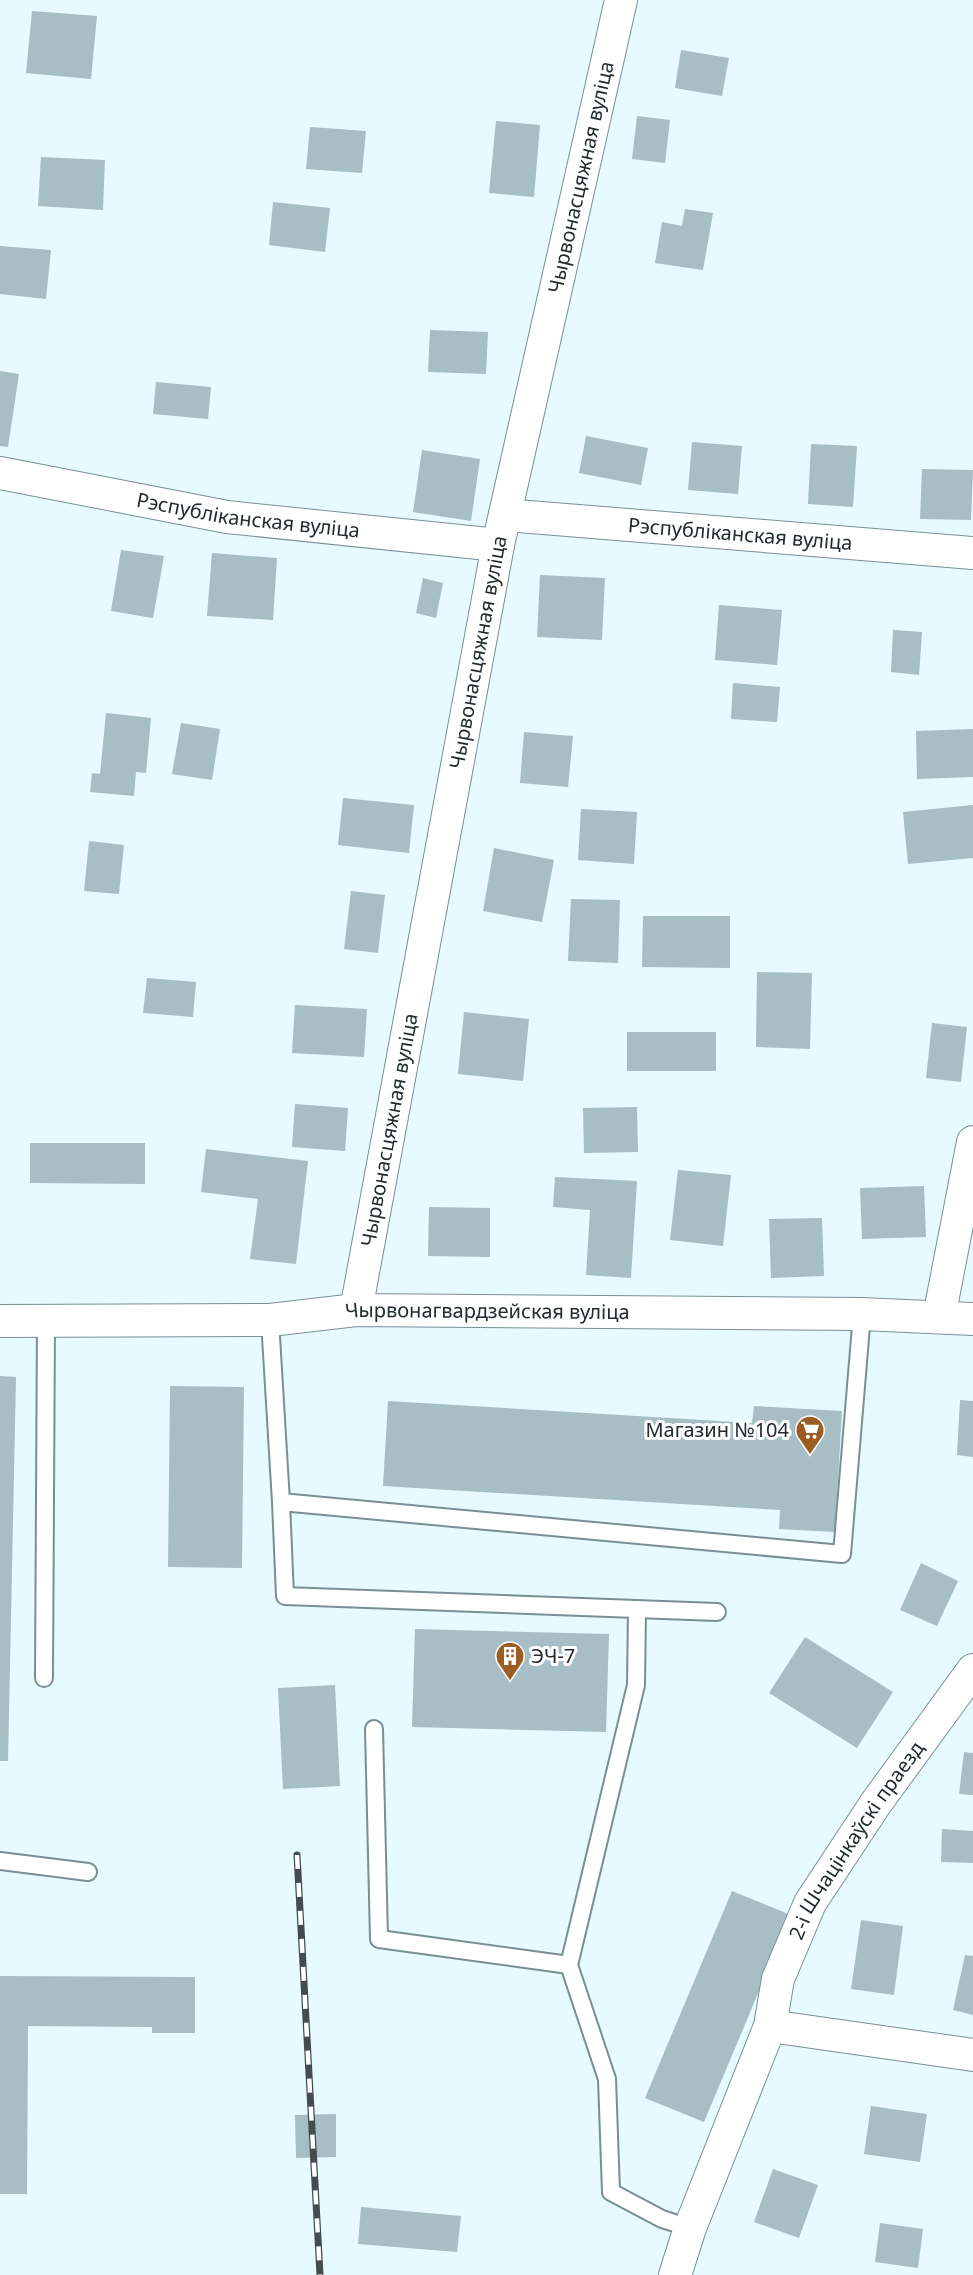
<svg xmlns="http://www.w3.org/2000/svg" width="973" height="2275" viewBox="0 0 973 2275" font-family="'Noto Sans',sans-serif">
	<rect width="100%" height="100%" fill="#e6faff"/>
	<!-- building -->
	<g fill="#a6bec4">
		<polygon points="32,11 97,16 91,79 26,73"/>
		<polygon points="681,50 729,58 722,96 675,88"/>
		<polygon points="637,116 670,120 665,163 632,159"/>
		<polygon points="496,121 540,125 534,197 489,193"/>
		<polygon points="310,127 366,131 362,173 306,169"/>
		<polygon points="41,157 105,160 103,210 38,206"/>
		<polygon points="273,202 330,208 325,252 269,245"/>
		<polygon points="685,209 713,213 703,270 655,263 662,222 682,226"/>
		<polygon points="0,246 51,250 46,299 0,294"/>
		<polygon points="430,330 488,332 486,374 428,372"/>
		<polygon points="0,371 19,374 8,447 0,446"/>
		<polygon points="156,382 211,387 208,419 153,414"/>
		<polygon points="586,436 648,448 641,485 579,473"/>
		<polygon points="692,442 742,446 738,494 688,490"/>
		<polygon points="811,444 857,446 853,507 808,504"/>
		<polygon points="422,450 480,459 471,521 413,512"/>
		<polygon points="922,469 973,470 971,520 920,519"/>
		<polygon points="121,550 164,556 153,618 111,611"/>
		<polygon points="212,553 277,558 273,620 207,616"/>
		<polygon points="540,575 605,578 602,640 537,637"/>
		<polygon points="423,578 443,583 436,618 416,613"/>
		<polygon points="719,605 782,610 777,665 715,660"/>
		<polygon points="893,630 922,632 919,675 891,672"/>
		<polygon points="733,683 780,687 777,722 731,719"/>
		<polygon points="106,713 151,718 146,773 136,772 134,796 90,792 92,773 100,774"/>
		<polygon points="181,723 220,729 212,780 172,774"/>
		<polygon points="973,729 973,777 917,779 916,731"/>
		<polygon points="524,732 573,736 568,787 520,783"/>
		<polygon points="343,798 414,805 409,853 338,845"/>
		<polygon points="973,805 973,858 908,864 903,812"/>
		<polygon points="581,809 637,812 634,864 578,860"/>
		<polygon points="89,841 124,845 119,894 84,891"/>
		<polygon points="494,848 554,860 542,922 483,911"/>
		<polygon points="351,891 385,895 378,953 344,949"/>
		<polygon points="571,899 620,900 618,963 568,961"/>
		<polygon points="643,916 730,916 730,968 642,967"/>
		<polygon points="757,972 812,973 810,1049 756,1047"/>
		<polygon points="147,978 196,982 193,1017 143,1013"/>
		<polygon points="295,1005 367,1009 364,1057 292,1053"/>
		<polygon points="464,1012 529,1019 523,1081 458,1074"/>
		<polygon points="932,1023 967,1027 961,1082 926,1078"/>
		<rect x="627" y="1032" width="89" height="39"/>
		<polygon points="295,1104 348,1108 345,1151 292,1147"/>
		<polygon points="637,1107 638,1152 584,1153 583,1108"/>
		<polygon points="30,1143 145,1143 145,1184 30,1183"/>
		<polygon points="206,1149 308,1161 296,1264 250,1259 258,1199 201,1192"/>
		<polygon points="678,1170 731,1175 723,1246 670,1240"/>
		<polygon points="555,1177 637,1181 631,1278 586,1275 590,1210 553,1207"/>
		<polygon points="924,1186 926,1237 862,1239 860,1188"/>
		<polygon points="429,1207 490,1208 490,1257 428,1256"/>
		<polygon points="822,1218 824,1276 771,1278 769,1219"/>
		<polygon points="0,1376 16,1377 8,1761 0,1761"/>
		<polygon points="170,1386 244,1387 242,1568 168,1567"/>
		<polygon points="960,1400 973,1401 973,1457 957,1455"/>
		<polygon points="388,1401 752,1423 754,1406 842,1411 835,1532 779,1529 780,1510 383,1486"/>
		<polygon points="921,1563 958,1581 937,1626 900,1610"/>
		<polygon points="415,1629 609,1634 606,1732 412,1727"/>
		<polygon points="805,1637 893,1692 857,1748 769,1693"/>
		<polygon points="335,1685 340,1786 283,1789 278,1688"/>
		<polygon points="964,1752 973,1753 973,1795 959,1794"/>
		<polygon points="942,1829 973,1831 973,1863 941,1862"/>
		<polygon points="732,1891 791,1915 704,2122 645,2098"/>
		<polygon points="861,1920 903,1926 894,1995 851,1989"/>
		<polygon points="965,1955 973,1956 973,2015 953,2010"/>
		<polygon points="0,1976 195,1977 195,2033 152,2033 152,2027 28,2026 27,2194 0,2194"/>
		<polygon points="871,2106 927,2114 920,2162 864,2154"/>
		<polygon points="336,2114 336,2157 296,2158 295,2115"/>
		<polygon points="773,2169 818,2185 799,2238 754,2222"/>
		<polygon points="361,2207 461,2216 457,2252 358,2244"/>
		<polygon points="880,2223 923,2229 918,2268 875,2262"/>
	</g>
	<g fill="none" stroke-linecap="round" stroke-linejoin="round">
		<!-- service casing -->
		<g stroke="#788f94" stroke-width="20">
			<g id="service">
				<polyline points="270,1320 281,1502 842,1554 862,1314"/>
				<polyline points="281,1502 285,1596 717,1612"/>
				<polyline points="637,1609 636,1685 569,1965 607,2079 611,2192 662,2219 690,2228"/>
				<polyline points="44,1678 46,1321"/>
				<polyline points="374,1729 379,1939 569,1965"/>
				<polyline points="0,1861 88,1872"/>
			</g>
		</g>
		<!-- minor casing -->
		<g stroke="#788f94" stroke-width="34">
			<g id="minor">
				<path id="s1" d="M0,473L227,517L498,545"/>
				<path id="s2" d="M505,515L973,553"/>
				<path id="s3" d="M356,1310L498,545L621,0"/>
				<polyline points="939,1317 973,1142"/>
				<path id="s4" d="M0,1321L270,1320L356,1310L862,1314L973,1319"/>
				<polyline points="770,2026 973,2055"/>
				<path id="s5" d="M675,2275L690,2228L770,2026L778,1979L810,1903L876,1803L973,1670"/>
			</g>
		</g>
		<!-- service -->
		<use href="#service" stroke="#fff" stroke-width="16"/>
		<!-- minor -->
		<use href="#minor" stroke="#fff" stroke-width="32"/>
		<!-- rail casing -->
		<g stroke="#424d4f" stroke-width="7">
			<polyline id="rail" points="297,1855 320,2275"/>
		</g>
		<!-- rail -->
		<use href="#rail" stroke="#fff" stroke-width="4.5" stroke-dasharray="14" stroke-linecap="butt"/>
	</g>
	<!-- icons -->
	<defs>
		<g id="supermarket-pin" transform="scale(1.5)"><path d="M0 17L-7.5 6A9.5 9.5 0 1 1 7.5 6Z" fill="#9c5d25" stroke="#fff"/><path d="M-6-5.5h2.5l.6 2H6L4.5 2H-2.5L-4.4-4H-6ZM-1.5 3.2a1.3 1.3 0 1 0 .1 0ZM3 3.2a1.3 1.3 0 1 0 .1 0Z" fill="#fff"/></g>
		<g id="building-pin" transform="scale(1.5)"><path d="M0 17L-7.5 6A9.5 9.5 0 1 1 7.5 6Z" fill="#9c5d25" stroke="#fff"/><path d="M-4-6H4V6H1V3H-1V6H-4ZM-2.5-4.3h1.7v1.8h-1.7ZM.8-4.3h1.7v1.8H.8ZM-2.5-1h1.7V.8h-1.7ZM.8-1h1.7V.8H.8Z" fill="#fff"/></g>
	</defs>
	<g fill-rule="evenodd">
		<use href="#supermarket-pin" x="810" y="1430"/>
		<use href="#building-pin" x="510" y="1656"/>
	</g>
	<g text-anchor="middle" stroke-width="6" stroke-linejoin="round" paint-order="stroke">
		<!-- street labels -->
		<g font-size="20" fill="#222b2d" stroke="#fff">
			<text dy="7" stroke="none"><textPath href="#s3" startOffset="1155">Чырвонасцяжная вуліца</textPath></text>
			<text dy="7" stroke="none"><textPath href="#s1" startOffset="252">Рэспубліканская вуліца</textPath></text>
			<text dy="7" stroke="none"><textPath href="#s2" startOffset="236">Рэспубліканская вуліца</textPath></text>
			<text dy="7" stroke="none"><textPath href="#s3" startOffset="669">Чырвонасцяжная вуліца</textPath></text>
			<text dy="7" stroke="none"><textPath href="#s3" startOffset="183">Чырвонасцяжная вуліца</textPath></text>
			<text dy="7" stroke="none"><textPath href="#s4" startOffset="488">Чырвонагвардзейская вуліца</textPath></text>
			<text dy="7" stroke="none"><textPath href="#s5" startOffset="474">2-і Шчацінкаўскі праезд</textPath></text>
		</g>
		<!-- poi labels -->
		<g font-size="20" fill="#222b2d" stroke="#fff" text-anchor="end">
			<text x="789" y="1437">Магазин №104</text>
			<text x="531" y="1663" text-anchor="start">ЭЧ-7</text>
		</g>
	</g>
</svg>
